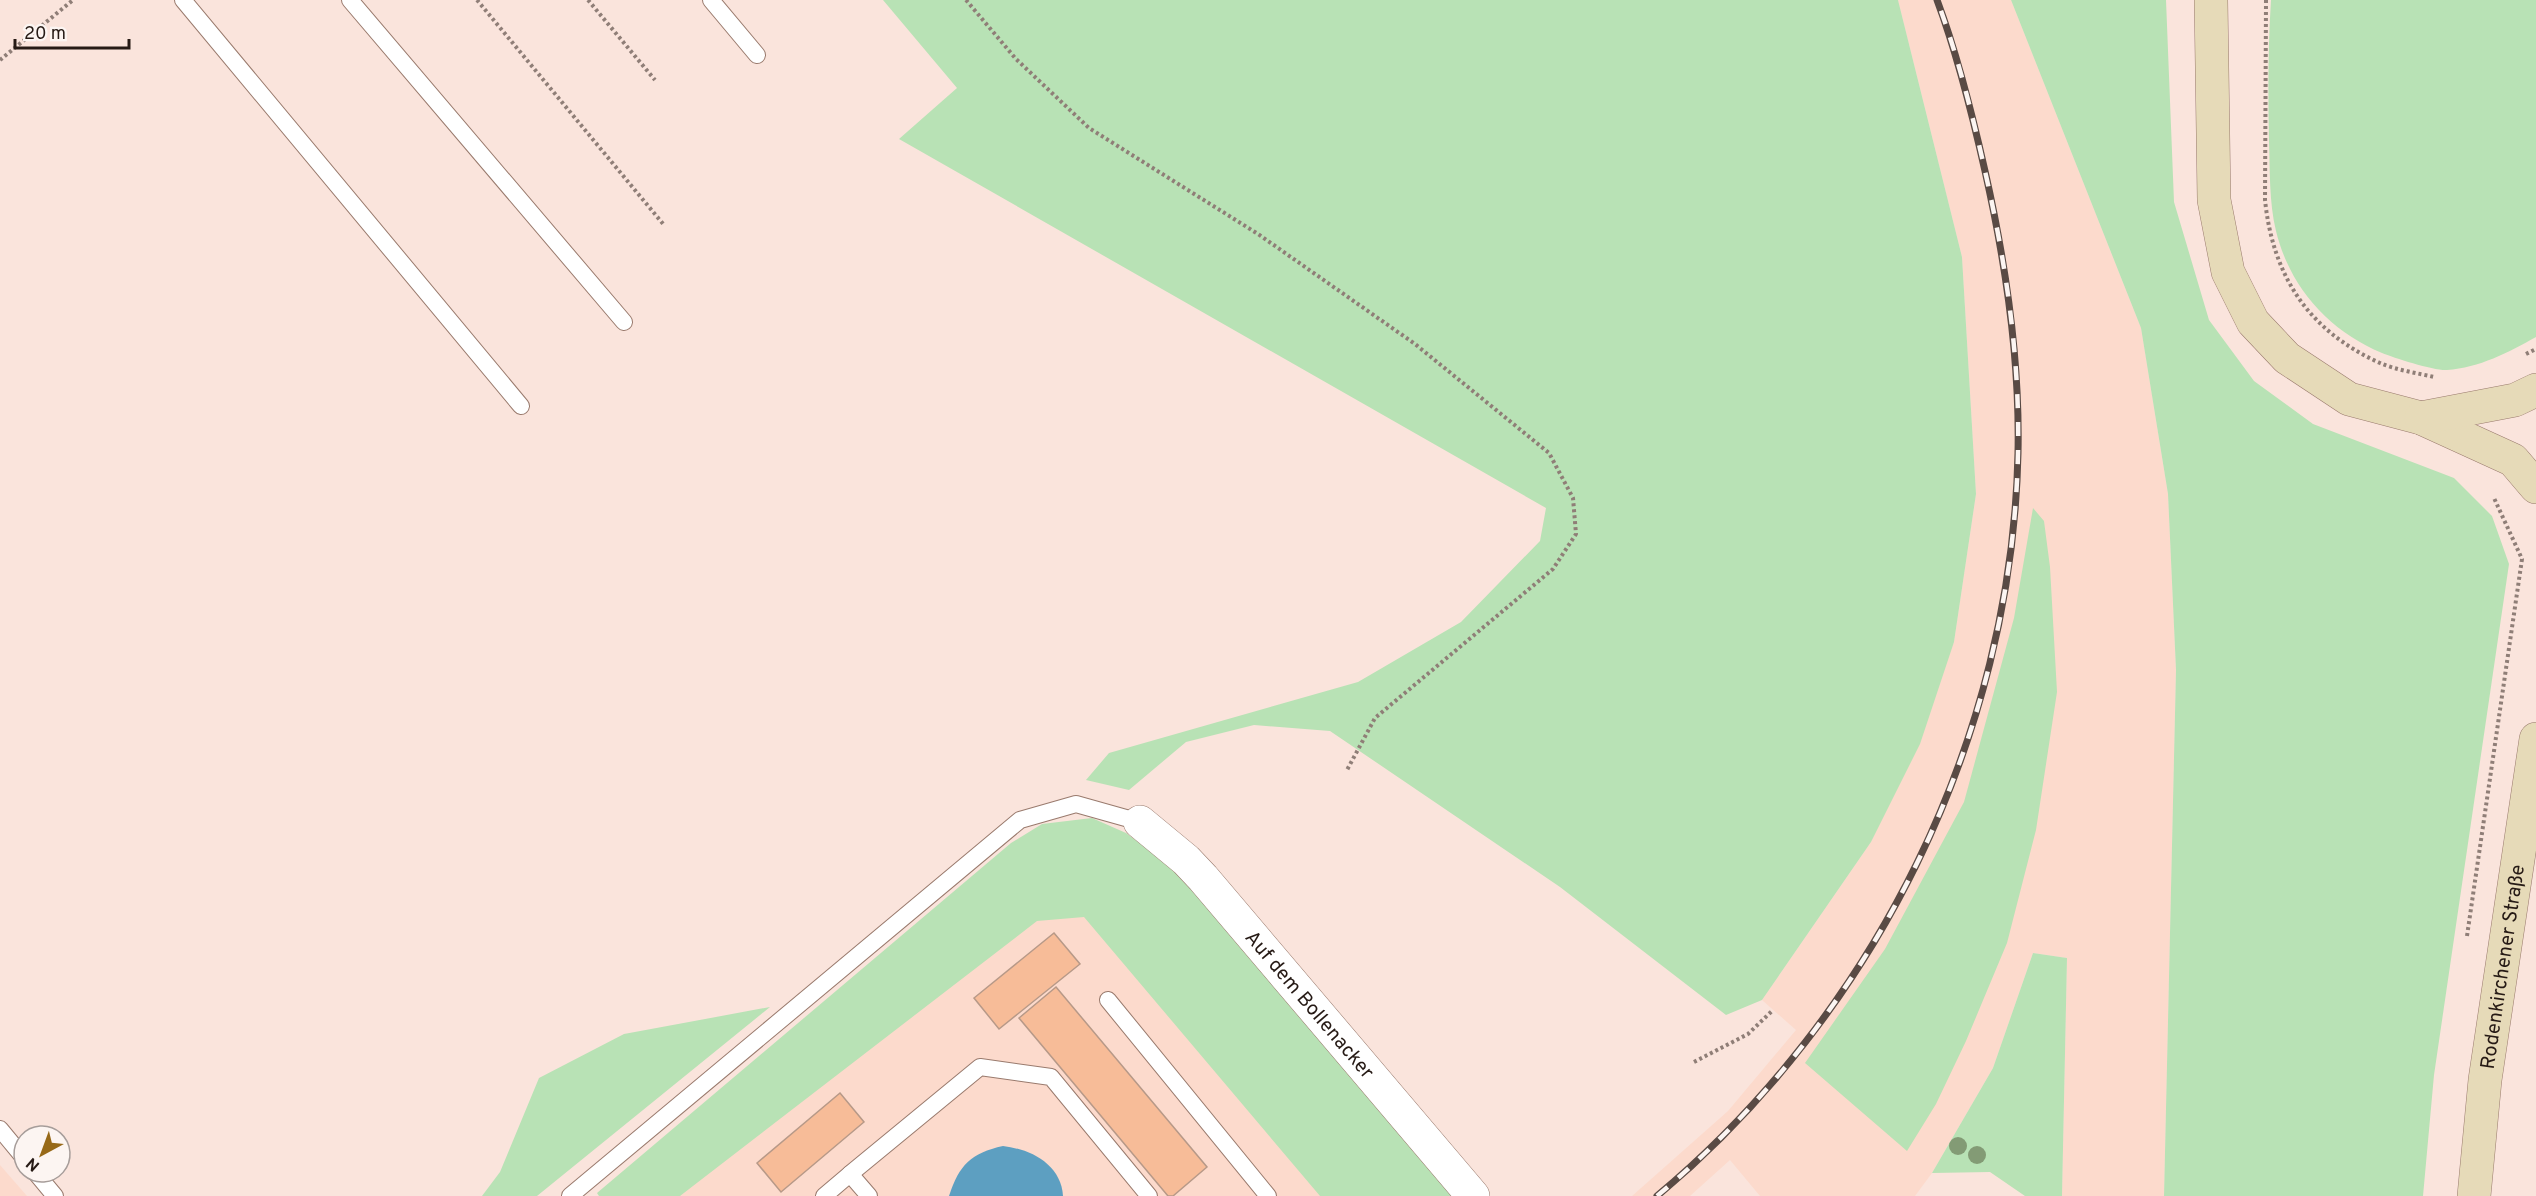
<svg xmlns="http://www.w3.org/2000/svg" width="2536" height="1196" viewBox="0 0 2536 1196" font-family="Overpass,sans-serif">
	<rect width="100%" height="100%" fill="#fae4dc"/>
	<!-- built -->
	<g fill="#fcdacc">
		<polygon points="1898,0 2011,0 2141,328 2168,494 2176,670 2164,1196 2062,1196 2067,958 2033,953 1993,1068 1932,1173 1915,1196 1760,1196 1730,1160 1690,1196 1632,1196 1728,1111 1796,1030 1762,1000 1871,842 1954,642 1976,494 1962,257"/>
		<polygon points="1019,854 1445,1196 604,1196"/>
		<polygon points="0,1165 27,1196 0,1196"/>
	</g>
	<!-- green -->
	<g fill="#b8e2b5">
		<polygon points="883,0 1898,0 1962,257 1976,494 1954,642 1920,744 1871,842 1762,1000 1726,1015 1560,887 1330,731 1254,725 1186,742 1129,790 1086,780 1109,753 1358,682 1461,622 1540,541 1546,508 899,139 957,88"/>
		<polygon points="2011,0 2166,0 2174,202 2209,320 2254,381 2313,424 2454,478 2492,516 2509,564 2434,1075 2423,1196 2164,1196 2176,670 2168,494 2141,328"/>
		<path d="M2271,0H2536V337C2509,352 2479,368 2447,370C2435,371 2394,358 2382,353C2329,331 2290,288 2276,231C2269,202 2270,170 2269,141C2268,93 2268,47 2271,0Z"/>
		<polygon points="2033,508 2044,521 2050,567 2057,692 2036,830 2007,943 1966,1041 1936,1104 1907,1151 1805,1063 1885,949 1964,802 2014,618"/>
		<polygon points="1092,818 1126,833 1172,867 1454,1196 1320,1196 1084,917 1037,921 680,1196 599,1196 597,1193 1011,843 1042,824"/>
		<polygon points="2033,953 2067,958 2062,1196 2025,1196 1990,1172 1932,1173 1993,1068"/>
		<polygon points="770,1007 537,1196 482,1196 500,1172 539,1078 624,1034"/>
	</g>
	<!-- water -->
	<path fill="#5d9fc1" d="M1003,1146C1030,1149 1061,1164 1063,1196H949C959,1165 971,1153 1003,1146Z"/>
	<!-- building -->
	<g fill="#f7bc98" stroke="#b79988" stroke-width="1.5">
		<polygon points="1054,933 1080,964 999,1029 974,998"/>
		<polygon points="1056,987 1207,1167 1173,1196 1168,1196 1019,1018"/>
		<polygon points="840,1093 864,1122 781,1192 757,1163"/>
	</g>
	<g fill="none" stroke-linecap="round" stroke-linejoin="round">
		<!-- lane casing -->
		<g stroke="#997a6d" stroke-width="18">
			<g id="lane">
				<polyline points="183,0 521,406"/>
				<polyline points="350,0 624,322"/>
				<polyline points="711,0 757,55"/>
				<polyline points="1108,1000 1268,1196"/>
				<polyline points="0,1129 24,1158"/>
				<polyline points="35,1172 55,1196"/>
				<polyline points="850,1174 980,1067 1051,1077 1149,1196"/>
				<polyline points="570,1196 1020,820 1076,804 1140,822"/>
				<polyline points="824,1196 850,1174 869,1196"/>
			</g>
		</g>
		<!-- street casing -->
		<g stroke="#997a6d" stroke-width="34">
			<g id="street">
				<path id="s1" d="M1140,822L1186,860L1203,878L1473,1196"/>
			</g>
		</g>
		<!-- secondary casing -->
		<g stroke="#997a6d" stroke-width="34">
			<g id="secondary">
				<polyline points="2211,0 2214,200 2228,272 2253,322 2287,358 2349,399 2421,418 2513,460 2536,487"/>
				<polyline points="2421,418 2515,400 2536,390"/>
				<path id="s2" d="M2474,1196L2485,1080L2536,739"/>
			</g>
		</g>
		<!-- path -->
		<g stroke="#8f7e77" stroke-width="4" stroke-dasharray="3 3" stroke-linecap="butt">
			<polyline points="477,0 664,225"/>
			<polyline points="588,0 655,80"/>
			<polyline points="966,0 1016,59 1089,128 1258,234 1415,344 1549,453 1573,498 1576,534 1553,569 1375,718 1347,770"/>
			<path d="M2266,0L2265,200C2273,277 2309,331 2380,363C2396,370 2417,373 2434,377"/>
			<polyline points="0,60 73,0"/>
			<polyline points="2526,354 2536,349"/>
			<polyline points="2467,936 2522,559 2494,498"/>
			<polyline points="1694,1062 1748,1034 1773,1010"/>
		</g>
		<!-- lane -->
		<use href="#lane" stroke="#fff" stroke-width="16"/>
		<!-- street -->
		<use href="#street" stroke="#fff" stroke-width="33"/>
		<!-- secondary -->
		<use href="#secondary" stroke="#e6dab8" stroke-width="33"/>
		<!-- rail casing -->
		<g stroke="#594a44" stroke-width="7">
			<path id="rail" d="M1657,1196C1875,1014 2012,738 2018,453C2020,357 2006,264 1985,171C1972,113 1958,56 1937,0"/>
		</g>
		<!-- rail -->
		<use href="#rail" stroke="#fcf5f2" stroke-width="4.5" stroke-dasharray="14" stroke-linecap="butt"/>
	</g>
	<!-- trees -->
	<g fill="#839b75">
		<circle cx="1958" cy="1146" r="9"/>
		<circle cx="1977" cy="1155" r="9"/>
	</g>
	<g text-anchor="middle" stroke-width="4.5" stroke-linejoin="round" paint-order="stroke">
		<!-- street labels -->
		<g font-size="20" fill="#261a15" stroke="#fcf5f2">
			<text dy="7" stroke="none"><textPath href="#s2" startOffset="231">Rodenkirchener Straße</textPath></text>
			<text dy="7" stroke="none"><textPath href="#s1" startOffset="250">Auf dem Bollenacker</textPath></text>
		</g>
	</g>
	<!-- north arrow -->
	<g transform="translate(42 1154) rotate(221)"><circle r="28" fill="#fcf5f2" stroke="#a69d9a" stroke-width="1.5"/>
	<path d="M0-4.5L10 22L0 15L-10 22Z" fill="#976918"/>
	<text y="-9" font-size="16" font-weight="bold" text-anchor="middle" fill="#261a15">N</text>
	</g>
	<!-- scale -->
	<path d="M15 39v9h114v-9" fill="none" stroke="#261a15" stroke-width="3"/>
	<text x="24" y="39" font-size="18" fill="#261a15" stroke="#fcf5f2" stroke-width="4.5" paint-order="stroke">20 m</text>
</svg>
